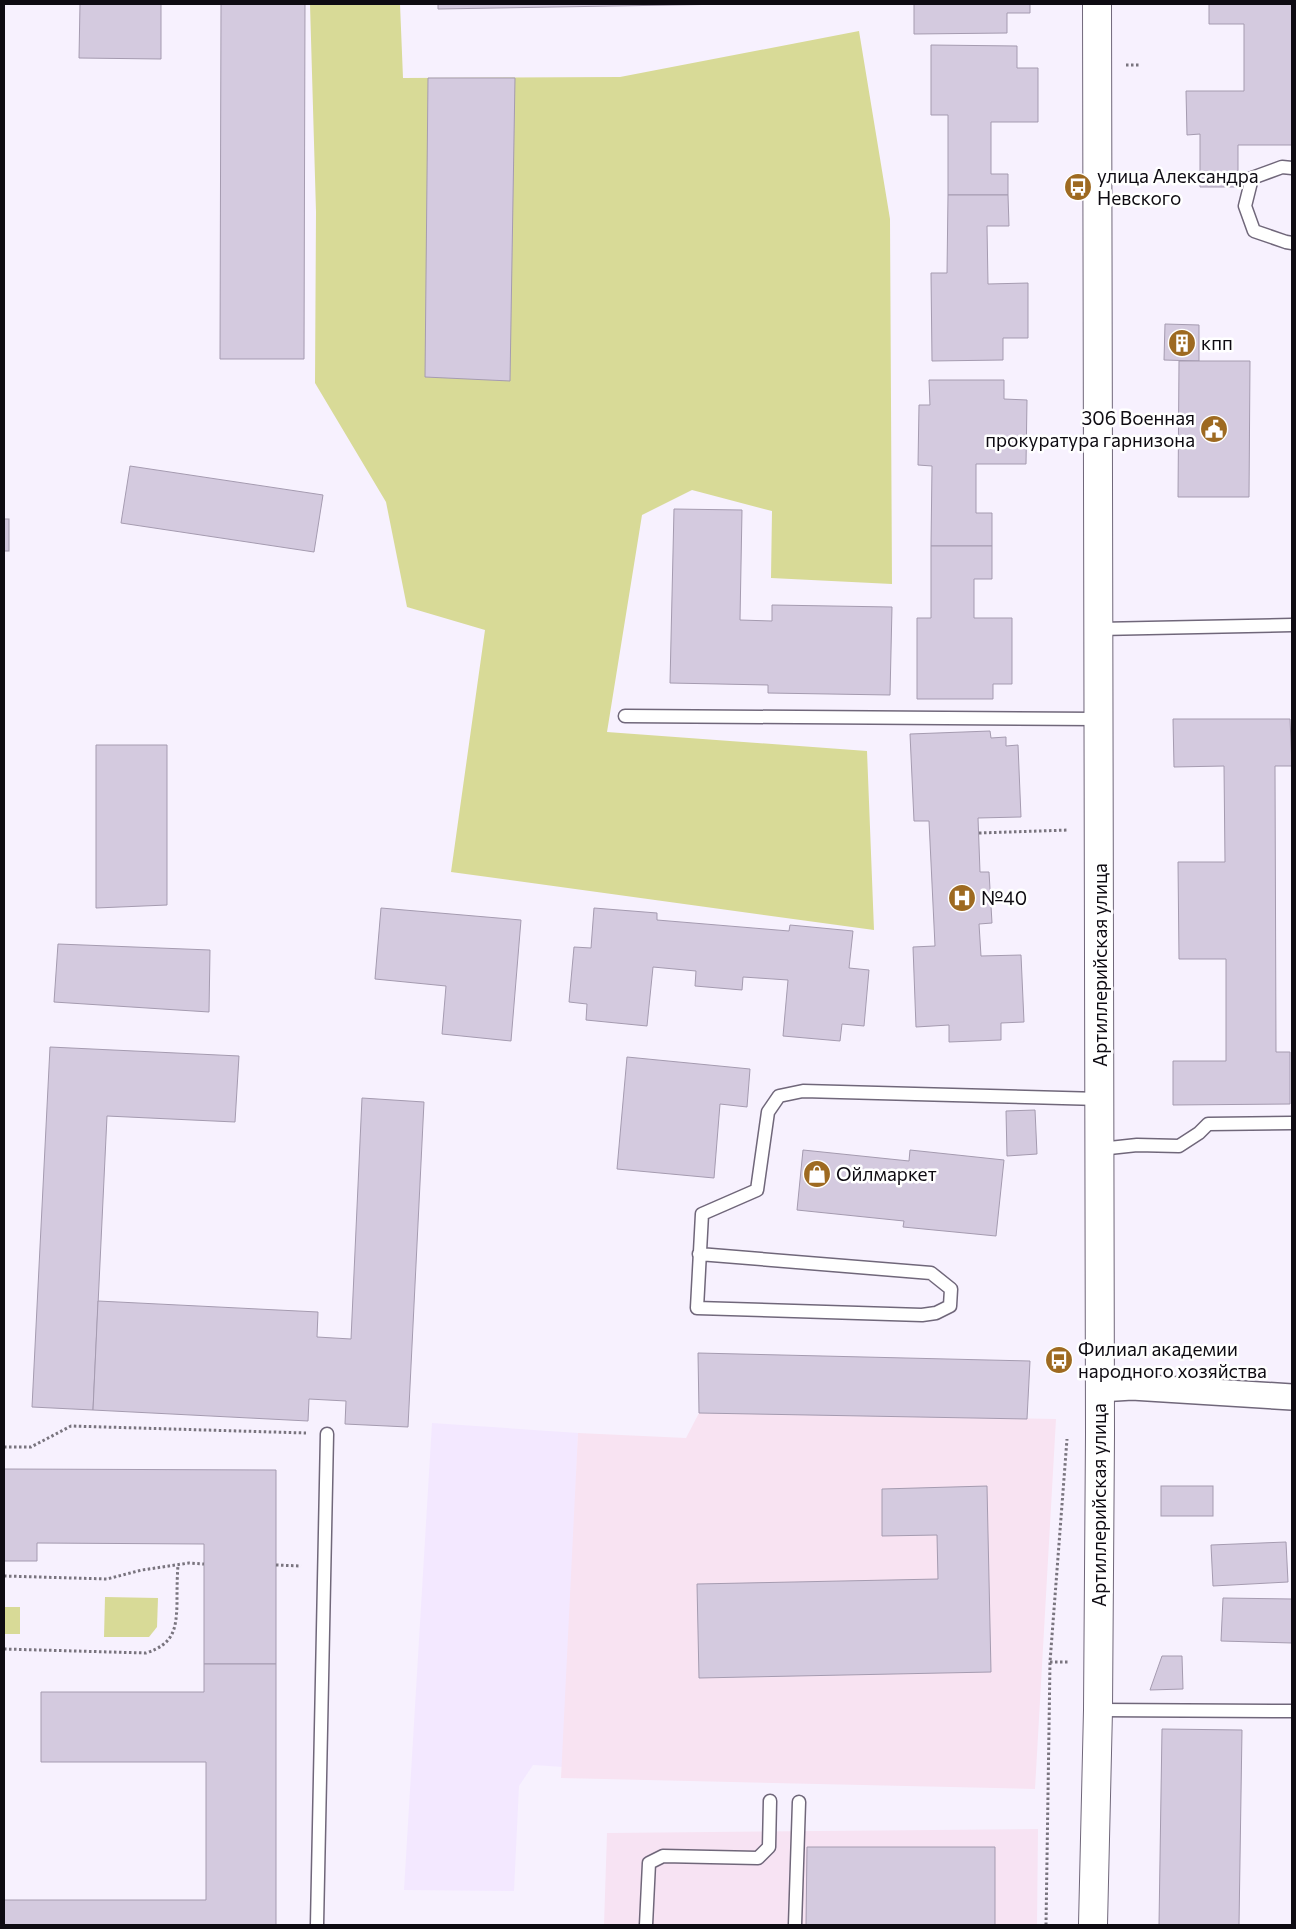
<svg xmlns="http://www.w3.org/2000/svg" width="1296" height="1929" viewBox="0 0 1296 1929" font-family="Commissioner,sans-serif">
	<rect width="100%" height="100%" fill="#f7f1fe"/>
	<!-- commercial -->
	<polygon fill="#f7e3f3" points="1038,1829 1037,1925 604,1925 607,1833"/>
	<!-- built -->
	<polygon fill="#f3e8ff" points="432,1423 578,1433 564,1767 533,1765 519,1786 514,1891 404,1890"/>
	<!-- education -->
	<polygon fill="#f8e3f2" points="699,1413 1056,1419 1035,1789 561,1778 578,1433 686,1438"/>
	<!-- green -->
	<g fill="#d8da97">
		<polygon points="310,4 400,4 403,78 620,77 859,31 890,219 892,584 771,578 772,511 692,490 642,515 607,732 867,751 874,930 451,872 485,630 407,607 386,502 315,383 316,212"/>
		<polygon points="105,1597 158,1598 157,1627 149,1637 104,1637"/>
		<rect x="4" y="1607" width="16" height="27"/>
	</g>
	<!-- building -->
	<g fill="#d4cadf" stroke="#a59bb0">
		<polygon points="80,4 161,4 161,59 79,58"/>
		<polygon points="221,4 305,4 304,359 220,359"/>
		<polygon points="438,4 732,4 438,9"/>
		<polygon points="914,4 1030,4 1030,13 1007,13 1007,33 914,34"/>
		<polygon points="1209,4 1292,4 1292,145 1238,145 1238,187 1200,187 1200,134 1187,135 1186,91 1244,91 1244,24 1209,24"/>
		<polygon points="931,45 1017,46 1017,68 1038,68 1038,122 991,122 991,174 1008,174 1008,195 948,195 948,115 931,115"/>
		<polygon points="428,78 515,78 510,381 425,377"/>
		<polygon points="948,195 1008,195 1009,226 987,226 988,284 1028,283 1028,338 1003,338 1003,360 932,361 931,273 947,273"/>
		<polygon points="1165,324 1199,325 1199,361 1164,360"/>
		<polygon points="1179,361 1250,361 1249,497 1178,497"/>
		<polygon points="929,380 1004,380 1004,399 1027,400 1026,464 976,464 976,513 992,513 992,546 931,546 932,466 918,465 919,405 930,405"/>
		<polygon points="130,466 323,495 314,552 121,523"/>
		<polygon points="674,509 742,510 740,620 772,621 772,605 892,607 890,695 768,693 768,685 670,683"/>
		<rect x="4" y="519" width="5" height="32"/>
		<polygon points="931,546 992,546 992,579 974,579 974,618 1012,618 1012,684 993,684 993,699 917,699 917,618 931,618"/>
		<polygon points="1173,719 1290,719 1292,766 1275,766 1276,1052 1290,1052 1290,1104 1173,1105 1173,1061 1226,1061 1226,959 1179,959 1178,862 1225,862 1224,766 1174,767"/>
		<polygon points="990,731 991,738 1006,737 1006,746 1018,745 1021,817 978,818 980,872 989,872 992,923 979,924 981,956 1021,955 1024,1022 1001,1023 1001,1040 949,1042 949,1025 916,1027 913,947 935,946 929,821 914,821 910,734"/>
		<polygon points="96,745 167,745 167,905 96,908"/>
		<polygon points="381,908 521,920 511,1041 442,1034 446,986 375,979"/>
		<polygon points="594,908 657,913 657,920 789,931 790,925 853,931 849,968 869,970 864,1026 842,1024 840,1041 783,1036 788,980 743,977 742,990 695,986 696,971 653,967 647,1026 586,1020 587,1004 569,1002 574,947 591,948"/>
		<polygon points="58,944 210,950 209,1012 54,1002"/>
		<polygon points="50,1047 239,1056 235,1122 107,1116 93,1410 32,1407"/>
		<polygon points="627,1057 750,1069 747,1107 720,1104 714,1178 617,1169"/>
		<polygon points="362,1098 424,1102 408,1427 345,1424 346,1401 309,1399 308,1421 93,1410 98,1301 318,1312 317,1337 351,1339"/>
		<polygon points="1035,1110 1037,1154 1007,1156 1006,1111"/>
		<polygon points="803,1150 909,1161 910,1150 1004,1160 996,1236 903,1227 904,1221 797,1210"/>
		<polygon points="698,1353 1030,1361 1027,1419 699,1413"/>
		<polygon points="4,1469 276,1470 276,1664 204,1664 204,1544 37,1543 37,1561 4,1561"/>
		<polygon points="987,1486 991,1672 699,1678 697,1584 938,1579 937,1535 882,1536 882,1489"/>
		<rect x="1161" y="1486" width="52" height="30"/>
		<polygon points="1286,1542 1288,1582 1213,1586 1211,1545"/>
		<polygon points="1223,1598 1292,1599 1292,1643 1221,1641"/>
		<polygon points="1162,1656 1182,1656 1183,1689 1150,1690"/>
		<polygon points="204,1664 276,1664 276,1925 4,1925 4,1900 206,1900 206,1762 41,1762 41,1692 204,1692"/>
		<polygon points="1162,1729 1242,1730 1239,1925 1159,1925"/>
		<polygon points="807,1847 995,1847 995,1925 806,1925"/>
	</g>
	<g fill="none" stroke-linecap="round" stroke-linejoin="round">
		<!-- service casing -->
		<g stroke="#70677a" stroke-width="15">
			<g id="service">
				<polyline points="1292,168 1282,167 1252,178 1245,206 1254,231 1286,242 1292,243"/>
				<polyline points="1099,629 1292,625"/>
				<polyline points="625,716 1099,719"/>
				<polyline points="1100,1149 1137,1145 1179,1146 1199,1133 1208,1124 1292,1123"/>
				<polyline points="699,1254 931,1273 951,1289 950,1306 936,1313 922,1315 697,1308 702,1214 757,1190 768,1112 779,1096 803,1091 1100,1099"/>
				<polyline points="1098,1710 1292,1711"/>
				<polyline points="317,1925 327,1434"/>
				<polyline points="646,1925 649,1863 663,1856 758,1858 769,1847 770,1801"/>
				<polyline points="795,1925 799,1802"/>
			</g>
		</g>
		<!-- minor casing -->
		<g stroke="#70677a" stroke-width="28">
			<polyline id="minor" points="1100,1389 1132,1387 1292,1397"/>
		</g>
		<!-- secondary casing -->
		<g stroke="#70677a" stroke-width="30">
			<polyline id="secondary" points="1093,1925 1098,1710 1100,1434 1097,4"/>
		</g>
		<!-- path -->
		<g stroke="#79747e" stroke-width="3" stroke-dasharray="2.5 2.5" stroke-linecap="butt">
			<polyline points="1126,65 1140,65"/>
			<polyline points="979,833 1068,830"/>
			<polyline points="4,1447 31,1447 71,1426 306,1433"/>
			<polyline points="276,1565 301,1566"/>
			<polyline points="4,1576 107,1579 142,1570 189,1563 204,1564"/>
			<path d="M4,1649L146,1653C173,1644 176,1631 177,1605C177,1592 177,1578 178,1565"/>
			<polyline points="1050,1662 1068,1662"/>
			<polyline points="1046,1925 1050,1662 1067,1439"/>
		</g>
		<!-- service -->
		<use href="#service" stroke="#fff" stroke-width="12"/>
		<!-- minor -->
		<use href="#minor" stroke="#fff" stroke-width="25"/>
		<!-- secondary -->
		<use href="#secondary" stroke="#fff" stroke-width="28"/>
	</g>
	<!-- icons -->
	<defs>
		<g id="bus-disc" transform="scale(1.4375)"><circle r="9.5" fill="#9e6a21" stroke="#fff"/><path d="M-5-6H5V4H4V6H2V4H-2V6H-4V4H-5ZM-3.5-4V0h7V-4ZM-3.5 1.2v1.5H-2V1.2ZM2 1.2v1.5H3.5V1.2Z" fill="#fff"/></g>
		<g id="building-disc" transform="scale(1.4375)"><circle r="9.5" fill="#9e6a21" stroke="#fff"/><path d="M-4-6H4V6H1V3H-1V6H-4ZM-2.5-4.3h1.7v1.8h-1.7ZM.8-4.3h1.7v1.8H.8ZM-2.5-1h1.7V.8h-1.7ZM.8-1h1.7V.8H.8Z" fill="#fff"/></g>
		<g id="civic-disc" transform="scale(1.4375)"><circle r="9.5" fill="#9e6a21" stroke="#fff"/><path d="M-.6-6.5H3V-4.5H.6V-3L4-1V1h2V6H-6V1h2V-1L-.6-3ZM-1.2 2.5V6h2.4V2.5Z" fill="#fff"/></g>
		<g id="hospital-disc" transform="scale(1.4375)"><circle r="9.5" fill="#9e6a21" stroke="#fff"/><path d="M-5-5h3v3.5h4V-5h3V5h-3V1.5h-4V5h-3Z" fill="#fff"/></g>
		<g id="shop-disc" transform="scale(1.4375)"><circle r="9.5" fill="#9e6a21" stroke="#fff"/><path d="M-5-2.5h2.3a2.7 3.5 0 0 1 5.4 0H5L5.5 6h-11ZM-1.5-2.5h3a1.5 2.3 0 0 0-3 0Z" fill="#fff"/></g>
	</defs>
	<g fill-rule="evenodd">
		<use href="#bus-disc" x="1078" y="187"/>
		<use href="#building-disc" x="1182" y="343"/>
		<use href="#civic-disc" x="1214" y="429"/>
		<use href="#hospital-disc" x="962" y="898"/>
		<use href="#shop-disc" x="817" y="1174"/>
		<use href="#bus-disc" x="1059" y="1360"/>
	</g>
	<g text-anchor="middle" stroke-width="5" stroke-linejoin="round" paint-order="stroke">
		<!-- poi labels -->
		<g font-size="19" fill="#0e0b12" stroke="#fff" text-anchor="start">
			<text x="1097" y="183">улица Александра<tspan x="1097" dy="22">Невского</tspan></text>
			<text x="1201" y="350">кпп</text>
			<text x="1195" y="425" text-anchor="end">306 Военная<tspan x="1195" dy="22">прокуратура гарнизона</tspan></text>
			<text x="981" y="905">№40</text>
			<text x="836" y="1181">Ойлмаркет</text>
			<text x="1078" y="1356">Филиал академии<tspan x="1078" dy="22">народного хозяйства</tspan></text>
		</g>
		<!-- street labels -->
		<g font-size="19" fill="#0e0b12" stroke="#fff">
			<text transform="translate(1100 965) rotate(-90)" y="7">Артиллерийская улица</text>
			<text transform="translate(1099 1505) rotate(-90)" y="7">Артиллерийская улица</text>
		</g>
	</g>
	<!-- border -->
	<rect width="1296" height="1929" fill="none" stroke="#0e0b12" stroke-width="10"/>
</svg>
